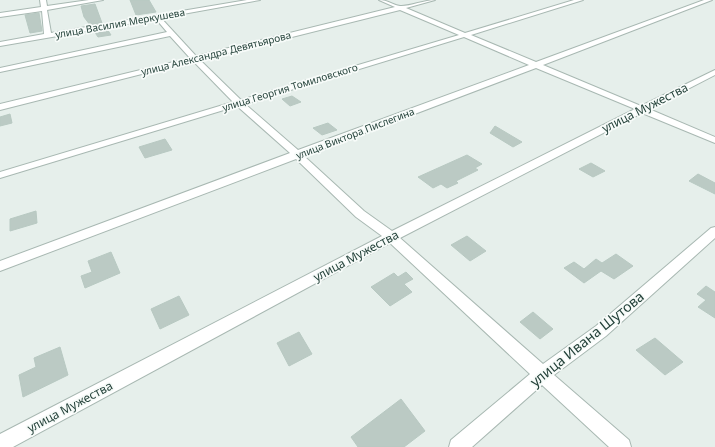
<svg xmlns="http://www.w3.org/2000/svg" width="715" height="447" viewBox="0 0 715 447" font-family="'Noto Sans',sans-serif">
	<rect width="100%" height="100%" fill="#e6efeb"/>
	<!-- building -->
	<g fill="#bbcac4" stroke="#b8c9c2">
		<polygon points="130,0 149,0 156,12 136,15"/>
		<polygon points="95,4 102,23 90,25 84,17 81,6"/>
		<polygon points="39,13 42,31 30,33 25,15"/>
		<polygon points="107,29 111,35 98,37 94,31"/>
		<polygon points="292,96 301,102 290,106 282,99"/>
		<polygon points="10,114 12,123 0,126 0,117"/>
		<polygon points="328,123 337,130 322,135 313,128"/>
		<polygon points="495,126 522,142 513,147 490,133"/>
		<polygon points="165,139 172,150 145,158 139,147"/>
		<polygon points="467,155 482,164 475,168 478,170 456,181 458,183 447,188 441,184 433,188 418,177"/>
		<polygon points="591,163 605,171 593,177 579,169"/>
		<polygon points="698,174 715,183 715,194 689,181"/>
		<polygon points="36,211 37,223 10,231 10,219"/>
		<polygon points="467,236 486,251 470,261 451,245"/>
		<polygon points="111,252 120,273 85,288 81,276 92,272 88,261"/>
		<polygon points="616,254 633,266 614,279 601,271 584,283 564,268 574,262 584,269 596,259 602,263"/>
		<polygon points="406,272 413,279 404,284 412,292 390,306 371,287 394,273 398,277"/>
		<polygon points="706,286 715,292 715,318 698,307 706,300 697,294"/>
		<polygon points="179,296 189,315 160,329 151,309"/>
		<polygon points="533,312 553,329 540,339 520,322"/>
		<polygon points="299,332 312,354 289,366 277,343"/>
		<polygon points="655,338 683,362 665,375 636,350"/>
		<polygon points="60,347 68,375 23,397 19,375 36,367 34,358"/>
		<polygon points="401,399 425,431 404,447 358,447 351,437"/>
	</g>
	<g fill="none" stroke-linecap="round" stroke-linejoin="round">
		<!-- street casing -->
		<g stroke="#a8b8b2" stroke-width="2">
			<path id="street" d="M40,0H46L47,6L89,0H103L47,10L51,33L247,0H260L161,18L196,56L395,7L379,0C388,0 393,5 400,6C407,7 425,0 435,0L406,8L465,33L574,0H583L471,35L536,62L704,0H712L543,65L641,106L715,70V75L649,109L715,137V143L642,113L400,238L543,364L596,326L711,228L715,227V238L606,336L554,375L629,440L631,447H609L542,385L472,447H449L451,440L530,374L390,243L13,447H0V434L382,236L356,217L296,159L0,271V261L290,153L237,106L0,178V172L233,102L193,61L0,110V104L190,58L170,36L0,72V68L167,32L156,19L0,46V42L44,34L42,11L0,17V13L41,7ZM400,10L459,35L241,100L200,60ZM464,37L529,65L298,150L245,104ZM536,68L635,109L392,231L364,211L304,156Z"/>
		</g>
		<!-- street -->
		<use href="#street" fill="#fff" fill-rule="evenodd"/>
	</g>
	<g text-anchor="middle" stroke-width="3.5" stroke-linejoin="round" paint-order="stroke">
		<!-- far-street labels -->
		<g font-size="10" fill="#24423a" stroke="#f7fbf9">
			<text transform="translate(120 23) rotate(-10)" y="4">улица Василия Меркушева</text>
			<text transform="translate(216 53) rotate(-14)" y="4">улица Александра Девятьярова</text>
			<text transform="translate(290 87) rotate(-17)" y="4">улица Георгия Томиловского</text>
			<text transform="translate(355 133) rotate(-21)" y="4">улица Виктора Пислегина</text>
		</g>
		<!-- street labels -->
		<g font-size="12" fill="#24423a" stroke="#f7fbf9">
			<text transform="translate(645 108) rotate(-27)" y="4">улица Мужества</text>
			<text transform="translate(356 256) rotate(-28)" y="4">улица Мужества</text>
			<text transform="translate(70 407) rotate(-28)" y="4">улица Мужества</text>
		</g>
		<!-- near-street labels -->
		<g font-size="14" fill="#24423a" stroke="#f7fbf9">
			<text transform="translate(587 339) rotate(-39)" y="5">улица Ивана Шутова</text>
		</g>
	</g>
</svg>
